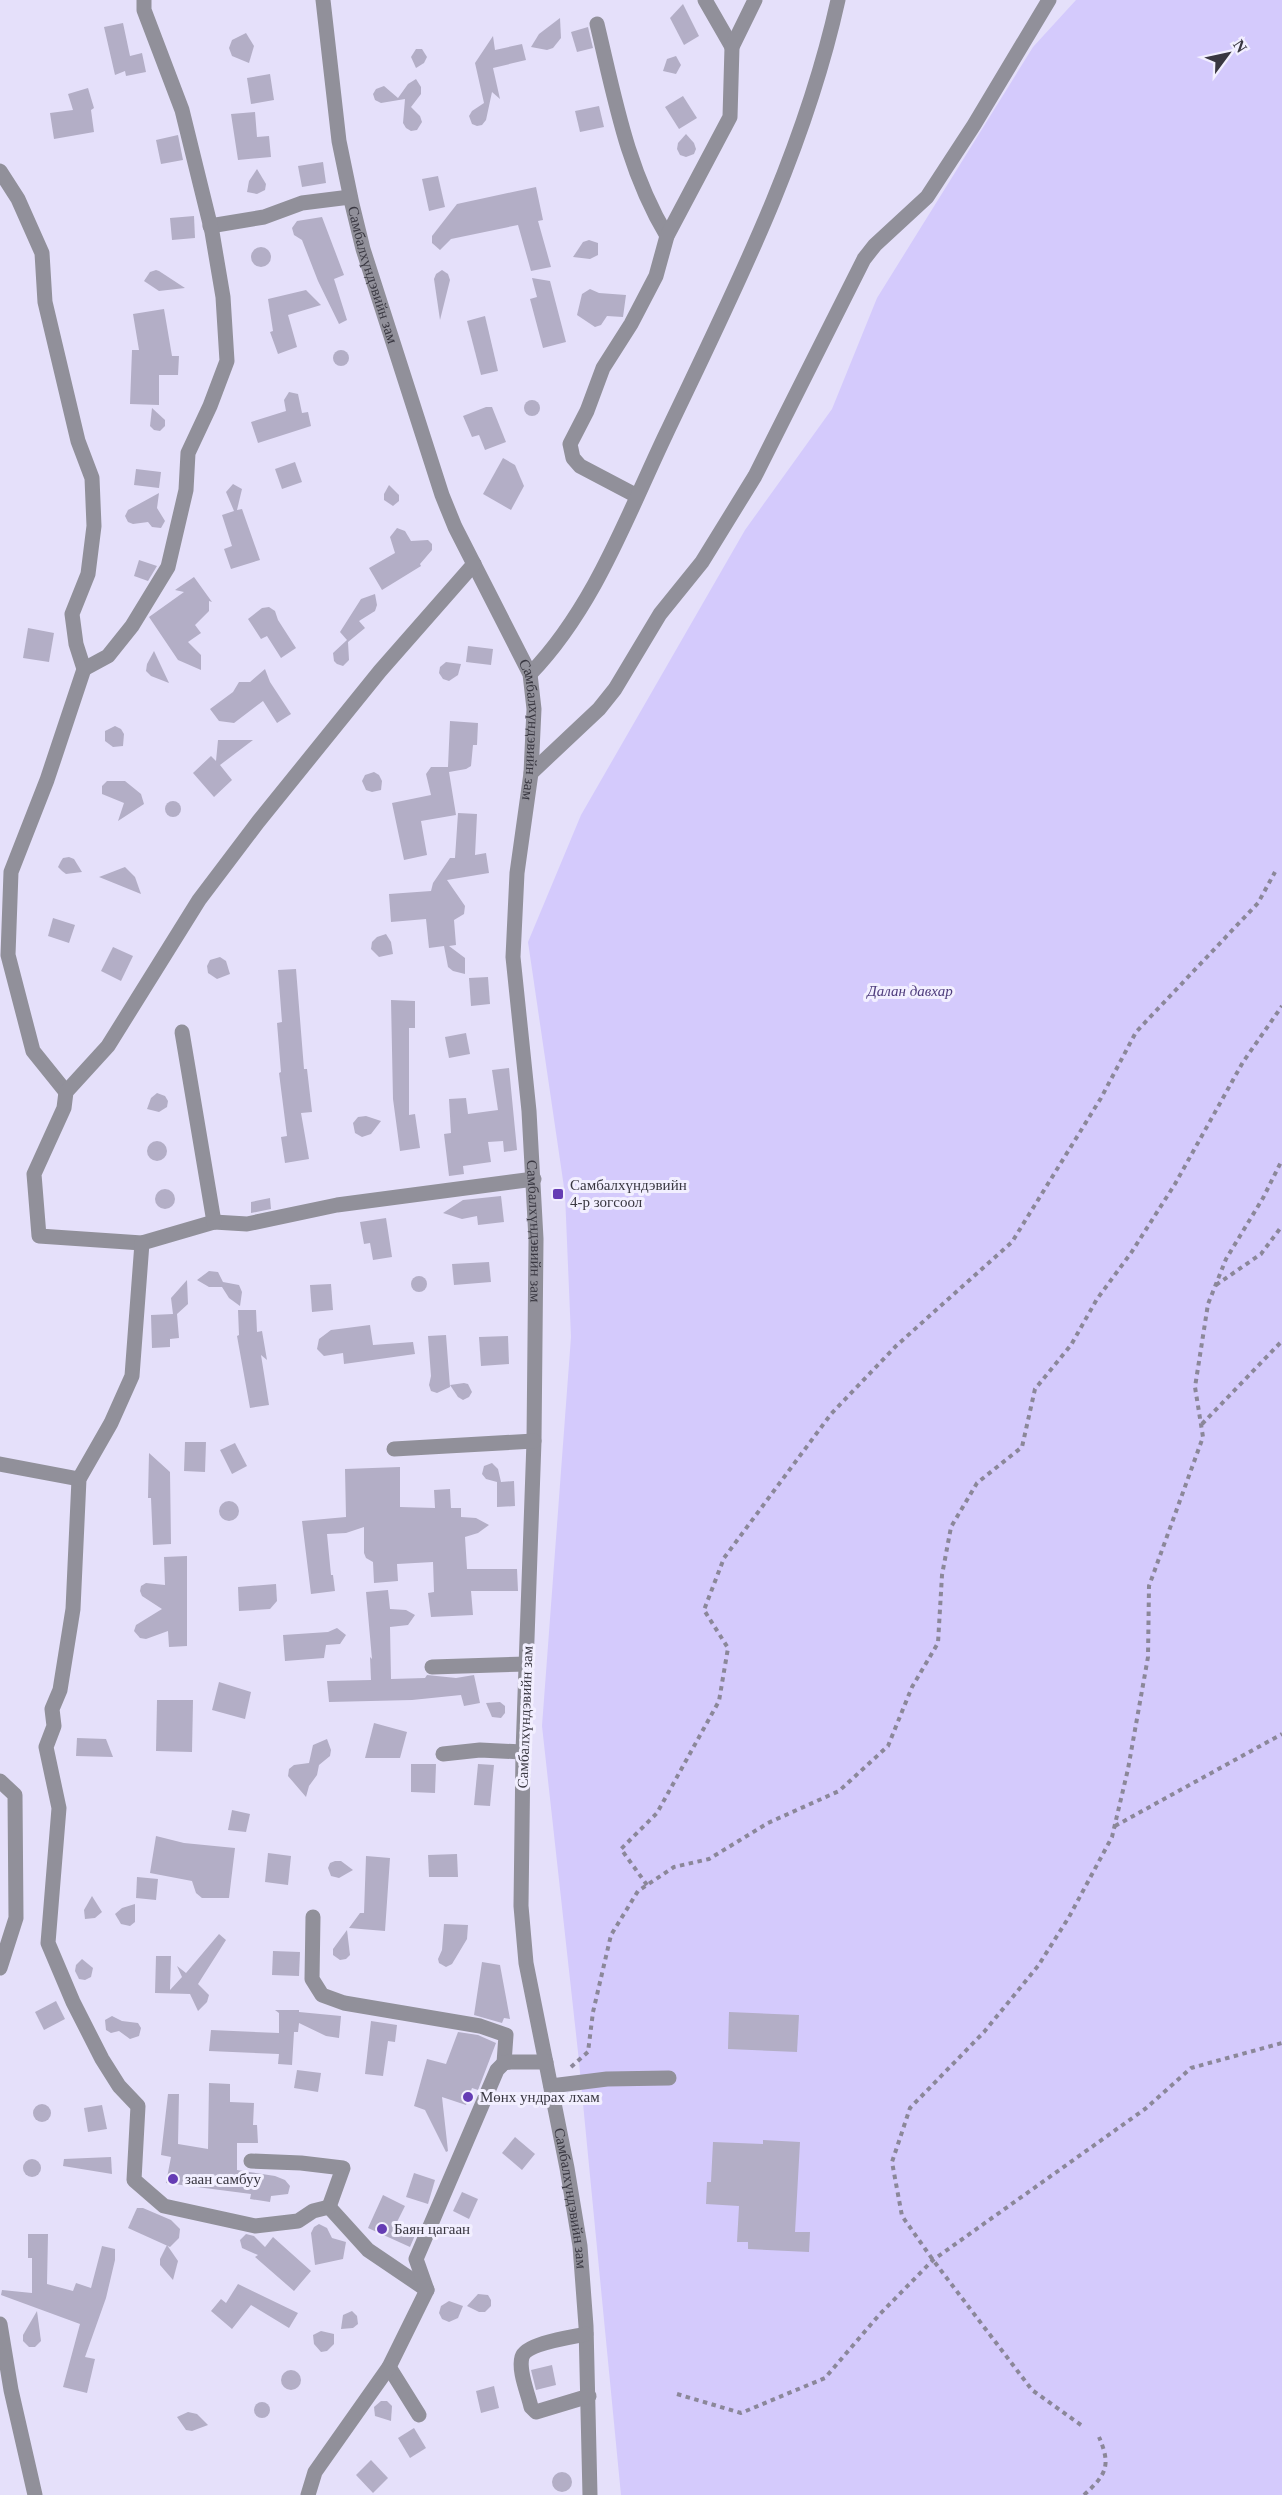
<svg xmlns="http://www.w3.org/2000/svg" width="1282" height="2495" viewBox="0 0 1282 2495" font-family="Georgia,serif">
	<rect width="100%" height="100%" fill="#e5e0fa"/>
	<!-- green -->
	<polygon fill="#d4cafc" points="1076,0 1282,0 1282,2495 621,2495 578,2052 542,1726 571,1337 565,1194 528,942 581,815 745,530 832,409 877,298 1033,47"/>
	<!-- building -->
	<g fill="#b3aec6">
		<polygon points="683,4 699,36 684,45 670,18"/>
		<polygon points="560,18 561,38 553,48 547,50 531,47 539,34"/>
		<polygon points="123,23 130,56 142,53 146,72 126,76 125,71 115,75 104,27"/>
		<polygon points="588,27 593,48 577,52 571,32"/>
		<polygon points="246,33 254,46 249,63 232,56 229,48 232,40"/>
		<polygon points="493,36 495,50 522,44 526,60 493,68 500,99 492,92 486,120 482,125 477,126 472,124 469,116 472,111 484,103 475,63"/>
		<polygon points="416,49 422,49 427,57 424,63 416,68 411,57"/>
		<polygon points="676,56 681,65 676,74 663,71 667,59"/>
		<polygon points="270,74 274,100 251,104 247,78"/>
		<polygon points="416,79 421,87 421,94 411,107 420,116 422,122 417,130 411,131 406,128 403,123 405,99 381,103 375,100 373,94 376,89 384,86 398,98 408,84"/>
		<polygon points="88,88 94,108 91,110 94,132 54,139 50,113 73,110 68,94"/>
		<polygon points="683,96 697,118 679,129 665,107"/>
		<polygon points="599,106 604,127 580,132 575,111"/>
		<polygon points="255,112 257,137 269,136 271,157 238,160 231,114"/>
		<polygon points="686,134 694,143 696,149 694,154 686,157 680,155 677,149 678,143"/>
		<polygon points="178,135 183,160 161,164 156,140"/>
		<polygon points="323,162 326,183 302,187 298,166"/>
		<polygon points="257,169 266,184 265,190 257,194 247,192 249,181"/>
		<polygon points="438,176 445,207 429,211 422,179"/>
		<polygon points="536,187 543,220 538,221 551,267 531,271 518,225 451,239 440,250 432,243 432,236 457,204"/>
		<polygon points="194,216 195,238 172,240 170,218"/>
		<polygon points="322,217 344,275 334,279 347,320 339,324 318,281 302,240 294,235 292,228 297,221"/>
		<polygon points="589,240 598,243 598,255 590,259 573,257 583,242"/>
		<circle cx="261" cy="257" r="10"/>
		<polygon points="156,270 159,271 185,288 159,291 144,281 150,272"/>
		<polygon points="442,270 448,274 450,280 440,320 434,279 436,274"/>
		<polygon points="532,278 550,281 566,342 543,348 530,299 537,297"/>
		<polygon points="590,289 599,293 626,295 623,317 607,316 601,325 595,327 577,315 582,294"/>
		<polygon points="306,290 321,305 288,315 297,347 278,354 270,332 273,331 268,299"/>
		<polygon points="164,309 172,356 179,356 178,375 159,375 159,405 130,404 132,350 139,350 133,314"/>
		<polygon points="485,316 498,371 481,375 467,321"/>
		<circle cx="341" cy="358" r="8"/>
		<polygon points="289,392 298,394 302,413 308,412 311,426 258,443 251,422 286,411 284,400"/>
		<circle cx="532" cy="408" r="8"/>
		<polygon points="486,407 492,407 506,442 485,450 479,435 472,437 463,416"/>
		<polygon points="152,408 165,420 165,426 160,431 154,430 150,426"/>
		<polygon points="503,458 515,465 524,486 511,510 483,494"/>
		<polygon points="295,462 302,482 282,489 275,469"/>
		<polygon points="136,469 161,472 159,488 134,485"/>
		<polygon points="233,484 242,489 237,510 242,509 260,560 231,569 224,549 232,546 222,515 234,511 226,492"/>
		<polygon points="389,485 399,495 399,501 393,506 384,500 384,494"/>
		<polygon points="159,493 157,508 165,521 161,528 152,527 148,522 133,524 128,522 125,516 128,510"/>
		<polygon points="397,528 405,531 411,541 428,540 432,544 432,550 420,564 421,566 382,590 369,568 395,553 390,537"/>
		<polygon points="139,560 157,566 148,581 134,576"/>
		<polygon points="194,577 212,602 209,601 209,611 195,625 201,633 188,642 201,655 201,670 178,660 149,617 184,592 175,590"/>
		<polygon points="375,594 377,605 375,611 359,621 365,628 348,642 349,660 343,666 337,664 334,661 333,653 347,640 340,632 361,599"/>
		<polygon points="269,607 275,611 278,620 296,648 281,658 267,636 261,639 248,619 262,608"/>
		<polygon points="28,628 54,633 49,662 23,658"/>
		<polygon points="468,646 493,649 491,665 466,662"/>
		<polygon points="154,651 169,683 151,676 146,671 147,664"/>
		<polygon points="446,662 461,664 458,675 449,681 443,679 439,673 440,667"/>
		<polygon points="265,669 270,682 291,714 277,723 263,701 234,723 219,721 210,709 233,692 239,682 250,682"/>
		<polygon points="450,721 478,723 477,745 473,745 471,766 466,769 449,772 456,815 421,821 427,855 404,860 392,803 431,795 426,774 431,767 448,767"/>
		<polygon points="115,726 121,729 124,734 123,746 113,747 105,741 105,731"/>
		<polygon points="218,740 253,740 220,765 232,780 214,797 193,773 211,756 216,761"/>
		<polygon points="374,772 379,775 382,781 381,790 372,792 366,790 362,781 365,775"/>
		<polygon points="107,781 125,781 141,794 144,804 118,821 124,803 102,794 102,786"/>
		<circle cx="173" cy="809" r="8"/>
		<polygon points="458,813 477,814 475,855 486,853 489,873 447,880 465,906 464,914 454,920 456,945 449,946 465,958 465,974 453,971 448,967 444,946 429,948 426,919 391,922 389,894 431,891 433,883 450,858 455,858"/>
		<polygon points="69,857 74,859 82,872 66,874 62,871 58,867 61,861 63,858"/>
		<polygon points="125,867 135,877 141,894 99,877"/>
		<polygon points="53,918 75,925 69,943 48,936"/>
		<polygon points="386,934 391,942 393,954 379,957 371,949 372,942 377,937"/>
		<polygon points="113,947 133,956 121,981 101,971"/>
		<polygon points="220,957 226,961 230,974 217,979 208,973 207,966 210,960"/>
		<polygon points="296,969 304,1069 307,1069 312,1112 301,1113 309,1159 285,1163 281,1137 287,1136 279,1073 281,1072 277,1023 282,1022 278,970"/>
		<polygon points="488,977 490,1004 471,1006 469,978"/>
		<polygon points="391,1000 415,1001 415,1028 409,1028 409,1115 415,1114 420,1148 400,1151 393,1099"/>
		<polygon points="466,1033 470,1054 449,1058 445,1037"/>
		<polygon points="509,1068 517,1150 504,1152 503,1141 488,1142 491,1162 463,1166 464,1174 449,1176 444,1134 451,1133 449,1099 466,1098 468,1114 498,1110 492,1070"/>
		<polygon points="157,1093 165,1096 168,1101 167,1107 159,1112 147,1109 151,1098"/>
		<polygon points="366,1116 381,1121 371,1134 362,1137 355,1133 353,1123 358,1117"/>
		<circle cx="157" cy="1151" r="10"/>
		<circle cx="165" cy="1199" r="10"/>
		<polygon points="501,1196 504,1222 478,1225 477,1216 462,1219 443,1213 463,1200"/>
		<polygon points="270,1198 271,1209 251,1213 251,1202"/>
		<polygon points="386,1218 392,1257 373,1260 370,1243 364,1244 360,1222"/>
		<polygon points="489,1262 491,1282 454,1285 452,1264"/>
		<polygon points="209,1271 218,1272 223,1282 239,1285 242,1292 240,1306 229,1298 222,1287 209,1287 197,1280"/>
		<circle cx="419" cy="1284" r="8"/>
		<polygon points="187,1280 188,1304 177,1314 179,1338 170,1339 170,1347 152,1348 151,1315 173,1314 171,1298"/>
		<polygon points="331,1284 333,1310 312,1312 310,1285"/>
		<polygon points="238,1310 256,1310 257,1332 262,1331 267,1360 261,1355 269,1405 250,1408 237,1336 239,1335"/>
		<polygon points="370,1325 373,1345 413,1342 415,1354 344,1364 343,1353 324,1356 317,1349 319,1339 331,1330"/>
		<polygon points="446,1335 450,1387 437,1393 431,1391 429,1385 431,1376 428,1336"/>
		<polygon points="508,1336 509,1364 481,1366 479,1337"/>
		<polygon points="464,1383 468,1384 472,1392 469,1397 463,1400 458,1397 450,1385"/>
		<polygon points="185,1442 206,1442 205,1472 184,1471"/>
		<polygon points="235,1443 247,1466 232,1474 220,1450"/>
		<polygon points="149,1453 170,1472 171,1544 153,1545 151,1498 148,1498"/>
		<polygon points="492,1463 498,1469 501,1482 514,1481 515,1506 497,1507 497,1482 486,1479 482,1474 484,1466"/>
		<polygon points="400,1467 400,1507 435,1508 434,1490 450,1489 451,1508 461,1508 461,1517 476,1518 489,1525 478,1533 465,1537 467,1569 517,1569 518,1591 471,1591 473,1615 431,1617 428,1593 434,1592 433,1562 397,1564 398,1581 374,1583 373,1562 366,1558 364,1553 364,1527 346,1533 327,1534 331,1575 333,1575 335,1591 311,1594 302,1521 346,1517 345,1469"/>
		<circle cx="229" cy="1511" r="10"/>
		<polygon points="187,1556 187,1646 169,1647 168,1631 146,1639 140,1638 134,1631 136,1625 162,1609 142,1596 140,1591 141,1586 146,1583 165,1585 164,1557"/>
		<polygon points="276,1584 277,1601 270,1609 239,1611 238,1587"/>
		<polygon points="388,1590 390,1609 406,1610 415,1615 408,1625 390,1627 391,1679 425,1678 427,1675 456,1678 474,1675 480,1703 464,1706 461,1695 412,1700 329,1702 327,1681 371,1680 370,1657 372,1659 366,1592"/>
		<polygon points="337,1628 346,1635 340,1644 326,1645 324,1658 285,1661 283,1635 328,1632"/>
		<polygon points="219,1682 251,1692 245,1719 212,1710"/>
		<polygon points="157,1700 193,1700 192,1752 156,1751"/>
		<polygon points="500,1702 505,1706 505,1713 501,1718 492,1717 486,1703"/>
		<polygon points="374,1723 407,1732 400,1758 365,1758"/>
		<polygon points="77,1738 106,1739 113,1757 76,1756"/>
		<polygon points="327,1739 331,1750 330,1756 319,1765 317,1775 309,1786 306,1797 288,1776 289,1769 294,1765 309,1763 313,1745"/>
		<polygon points="411,1764 436,1764 435,1793 411,1792"/>
		<polygon points="478,1764 494,1765 490,1806 474,1805"/>
		<polygon points="232,1810 250,1814 246,1832 228,1830"/>
		<polygon points="156,1836 184,1843 235,1848 229,1898 202,1898 196,1893 192,1881 150,1873"/>
		<polygon points="268,1853 291,1856 288,1885 265,1882"/>
		<polygon points="457,1854 458,1877 429,1877 428,1855"/>
		<polygon points="366,1856 390,1858 385,1931 349,1928 360,1913 364,1913"/>
		<polygon points="335,1861 341,1861 353,1870 339,1878 331,1876 328,1868 330,1863"/>
		<polygon points="137,1877 158,1879 156,1900 136,1898"/>
		<polygon points="92,1896 102,1912 95,1918 85,1919 84,1910"/>
		<polygon points="135,1904 135,1922 130,1926 121,1924 115,1914 122,1908"/>
		<polygon points="444,1924 468,1925 467,1939 452,1964 446,1967 439,1963 438,1959 442,1950"/>
		<polygon points="347,1930 350,1955 346,1959 340,1960 333,1955 333,1949"/>
		<polygon points="219,1934 226,1940 198,1984 209,1995 207,2002 198,2011 190,1994 155,1993 156,1956 171,1956 170,1990 182,1977 177,1966 186,1973"/>
		<polygon points="273,1951 300,1952 299,1976 272,1975"/>
		<polygon points="82,1959 93,1968 91,1977 85,1980 79,1979 75,1971 76,1965"/>
		<polygon points="482,1962 500,1965 510,2019 504,2018 502,2023 474,2015"/>
		<polygon points="56,2001 65,2019 44,2030 35,2012"/>
		<polygon points="275,2010 299,2010 299,2012 341,2016 339,2038 326,2036 299,2023 298,2032 294,2032 292,2065 278,2064 279,2054 209,2051 211,2030 279,2033 279,2013"/>
		<polygon points="729,2012 799,2015 797,2052 728,2049"/>
		<polygon points="112,2016 122,2021 138,2023 141,2028 139,2036 130,2039 119,2031 111,2033 106,2030 105,2020"/>
		<polygon points="371,2021 397,2025 395,2042 388,2041 383,2076 365,2074"/>
		<polygon points="458,2032 478,2035 496,2043 478,2090 472,2088 466,2105 442,2097 448,2151 446,2152 425,2110 414,2106 427,2059 446,2064"/>
		<polygon points="297,2070 321,2073 318,2092 294,2088"/>
		<polygon points="209,2083 230,2084 230,2102 254,2103 253,2125 257,2125 258,2143 237,2143 237,2170 275,2176 285,2180 290,2186 288,2194 271,2196 270,2202 250,2199 251,2194 166,2183 171,2157 161,2155 168,2094 179,2094 178,2144 208,2149"/>
		<circle cx="42" cy="2113" r="9"/>
		<polygon points="102,2105 107,2129 88,2132 84,2108"/>
		<polygon points="515,2137 535,2154 522,2170 502,2153"/>
		<polygon points="763,2140 800,2142 795,2232 810,2232 809,2252 748,2249 748,2242 737,2242 739,2206 706,2204 707,2182 711,2182 713,2142 763,2144"/>
		<polygon points="111,2157 112,2174 63,2166 64,2159"/>
		<circle cx="32" cy="2168" r="9"/>
		<polygon points="414,2173 435,2180 428,2204 406,2197"/>
		<polygon points="462,2192 478,2199 469,2219 453,2211"/>
		<polygon points="383,2195 405,2206 396,2224 416,2233 410,2247 368,2228"/>
		<polygon points="137,2208 143,2208 171,2220 180,2229 179,2238 170,2247 128,2228"/>
		<polygon points="319,2224 327,2228 332,2238 346,2242 343,2259 315,2265 311,2233 314,2227"/>
		<polygon points="28,2234 48,2234 47,2284 73,2291 76,2283 91,2288 102,2246 115,2249 115,2260 106,2298 85,2357 95,2359 87,2393 63,2387 80,2324 1,2295 2,2290 32,2293 32,2258 28,2258"/>
		<polygon points="246,2234 254,2236 265,2247 273,2237 311,2271 294,2291 255,2257 258,2255 242,2248 240,2240"/>
		<polygon points="167,2245 178,2261 173,2280 160,2265 160,2259"/>
		<polygon points="238,2284 298,2313 289,2328 251,2305 232,2329 211,2311 221,2299 226,2303"/>
		<polygon points="478,2294 488,2295 491,2300 491,2306 485,2312 479,2312 467,2306"/>
		<polygon points="449,2301 463,2306 458,2318 449,2322 442,2319 439,2313 441,2306"/>
		<polygon points="37,2311 41,2341 35,2347 29,2347 23,2341 23,2335"/>
		<polygon points="352,2311 357,2316 358,2324 353,2328 341,2329 343,2315"/>
		<polygon points="321,2331 334,2334 334,2344 327,2351 321,2352 314,2344 313,2335"/>
		<polygon points="552,2365 556,2385 536,2390 531,2370"/>
		<circle cx="291" cy="2380" r="10"/>
		<polygon points="494,2386 499,2408 481,2413 476,2391"/>
		<polygon points="381,2401 387,2401 392,2406 391,2421 375,2416 374,2407"/>
		<circle cx="262" cy="2410" r="8"/>
		<polygon points="188,2412 197,2414 208,2425 192,2431 186,2430 177,2417"/>
		<polygon points="414,2428 426,2448 410,2458 398,2438"/>
		<polygon points="371,2460 388,2478 373,2493 356,2475"/>
		<circle cx="562" cy="2482" r="10"/>
	</g>
	<g fill="none" stroke-linecap="round" stroke-linejoin="round">
		<!-- path -->
		<g stroke="#8b8799" stroke-width="4" stroke-dasharray="4.5 4.5" stroke-linecap="butt">
			<polyline points="1216,1285 1261,1254 1282,1226"/>
			<polyline points="1202,1424 1282,1341"/>
			<polyline points="1115,1826 1282,1734"/>
			<polyline points="647,1885 621,1849 657,1813 719,1701 728,1648 704,1610 724,1558 831,1414 896,1346 1012,1242 1101,1098 1136,1032 1258,903 1275,872"/>
			<polyline points="571,2067 588,2052 593,2012 611,1935 638,1891 674,1867 709,1859 768,1823 839,1791 888,1746 912,1687 938,1643 942,1575 951,1527 977,1483 1022,1447 1035,1389 1071,1345 1097,1299 1131,1253 1175,1184 1243,1062 1282,1006"/>
			<polyline points="677,2394 741,2413 825,2378 879,2315 933,2260 1145,2109 1191,2068 1282,2043"/>
			<polyline points="1081,2425 1032,2390 933,2260 902,2216 892,2162 910,2108 984,2032 1038,1966 1069,1917 1112,1837 1128,1769 1148,1657 1149,1586 1203,1437 1195,1387 1208,1304 1226,1259 1263,1198 1282,1160"/>
			<path d="M1084,2495C1107,2474 1111,2465 1099,2437"/>
		</g>
		<!-- minor -->
		<g stroke="#91909a" stroke-width="15">
			<path id="s1" d="M323,0L339,141L352,204L363,249L442,495L455,527L530,674L534,709L531,773L517,873L513,957L529,1111L536,1239L534,1441L523,1752L521,1906L526,1963L567,2168L580,2246L586,2326L590,2495"/>
			<polyline points="705,0 732,47"/>
			<path d="M597,24C615,99 627,169 667,236"/>
			<polyline points="0,171 18,199 42,253 45,302 78,441 92,478 94,526 88,574 72,614 76,644 84,669 47,780 11,872 8,955 33,1051 66,1092"/>
			<polyline points="210,226 264,217 302,203 350,197"/>
			<polyline points="637,496 580,466 573,458 570,444 587,411 603,368 631,324 656,276 667,236 730,117 732,47 755,0"/>
			<polyline points="474,564 380,671 258,822 199,900 108,1046 66,1092 64,1108 34,1174 39,1236 142,1243 214,1222 247,1224 337,1205 534,1179"/>
			<polyline points="84,669 108,656 132,626 168,567 186,490 188,453 210,406 227,361 223,297 212,232 182,110 144,10 144,0"/>
			<path d="M530,674C594,608 627,516 666,434C733,293 804,154 838,0"/>
			<polyline points="531,773 599,709 615,689 660,614 702,562 755,476 864,259 875,245 927,197 974,125 1049,0"/>
			<polyline points="182,1032 214,1222"/>
			<polyline points="142,1243 132,1376 111,1423 79,1479 73,1609 60,1690 52,1709 54,1726 46,1747 59,1808 48,1943 73,2002 102,2059 119,2086 138,2106 134,2180 164,2206 255,2226 298,2221 313,2211 329,2207 368,2250 427,2290"/>
			<polyline points="394,1449 534,1441"/>
			<polyline points="0,1464 79,1479"/>
			<polyline points="432,1667 527,1664"/>
			<polyline points="443,1754 480,1750 523,1752"/>
			<polyline points="0,1781 15,1795 16,1918 0,1968"/>
			<polyline points="313,1917 312,1979 322,1995 344,2003 480,2026 506,2035 504,2063"/>
			<polyline points="551,2086 607,2079 669,2078"/>
			<polyline points="251,2161 301,2163 343,2168 329,2207"/>
			<polyline points="0,2324 11,2390 35,2495"/>
			<path d="M586,2334C573,2337 526,2343 522,2357C518,2371 528,2393 531,2407L536,2412L589,2396"/>
			<polyline points="389,2367 419,2415"/>
			<polyline points="308,2495 315,2472 389,2367 427,2290 416,2259 497,2070 504,2063 510,2062 546,2062"/>
		</g>
	</g>
	<!-- markers -->
	<g fill="#653cb4" stroke="#f2efff" stroke-width="2">
		<rect x="552" y="1188" width="12" height="12" rx="3"/>
		<circle cx="468" cy="2097" r="6"/>
		<circle cx="173" cy="2179" r="6"/>
		<circle cx="382" cy="2229" r="6"/>
	</g>
	<g text-anchor="middle" stroke-width="6" stroke-linejoin="round" paint-order="stroke">
		<!-- street labels -->
		<g font-size="15" fill="#393741" stroke="#f2efff">
			<text dy="5" stroke="none"><textPath href="#s1" startOffset="280">Самбалхүндэвийн зам</textPath></text>
			<text dy="5" stroke="none"><textPath href="#s1" startOffset="766">Самбалхүндэвийн зам</textPath></text>
			<text dy="5" stroke="none"><textPath href="#s1" startOffset="1270">Самбалхүндэвийн зам</textPath></text>
			<text transform="translate(525 1717) rotate(-88)" y="5">Самбалхүндэвийн зам</text>
			<text dy="5" stroke="none"><textPath href="#s1" startOffset="2242">Самбалхүндэвийн зам</textPath></text>
		</g>
		<!-- park labels -->
		<g font-size="15" font-style="italic" fill="#4f3d7d" stroke="#f2efff">
			<text x="910" y="996">Далан давхар</text>
		</g>
		<!-- poi labels -->
		<g font-size="15" fill="#393741" stroke="#f2efff" text-anchor="start">
			<text x="570" y="1190">Самбалхүндэвийн<tspan x="570" dy="17">4-р зогсоол</tspan></text>
			<text x="480" y="2102">Мөнх ундрах лхам</text>
			<text x="185" y="2184">заан самбуу</text>
			<text x="394" y="2234">Баян цагаан</text>
		</g>
	</g>
	<!-- north arrow -->
	<g transform="translate(1228 54) rotate(57)" stroke="#f2efff" stroke-width="4.5" paint-order="stroke">
	<path d="M0-4.5L10 22L0 15L-10 22Z" fill="#393741"/>
	<text y="-9" font-size="16" font-weight="bold" text-anchor="middle" fill="#393741">N</text>
	</g>
</svg>
